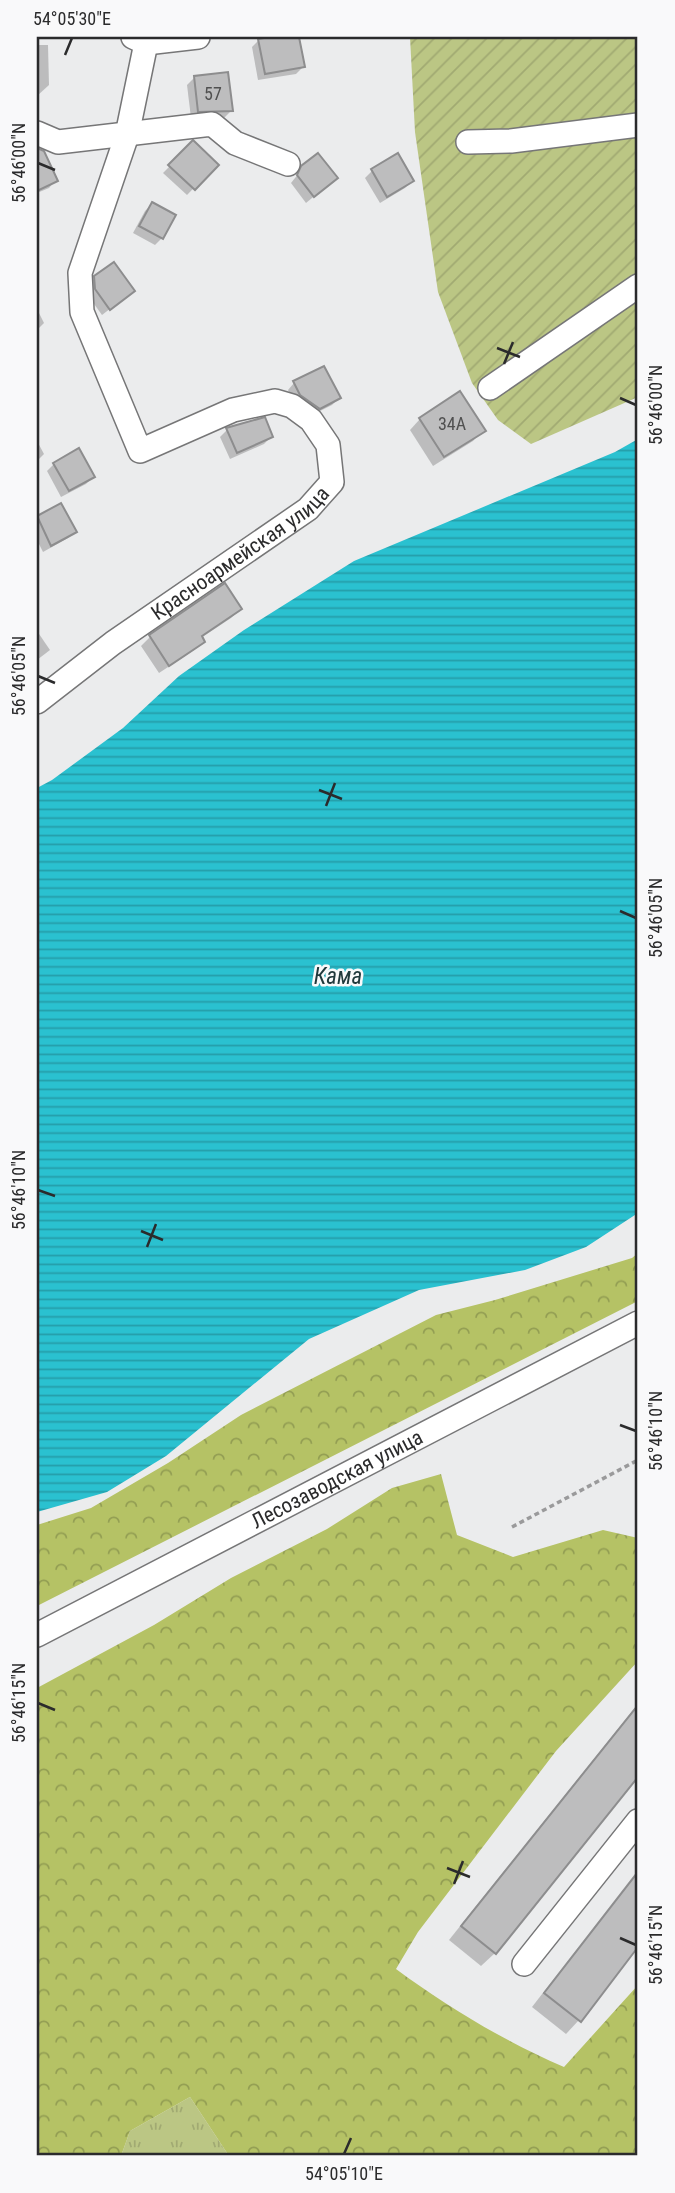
<svg xmlns="http://www.w3.org/2000/svg" width="675" height="2193" viewBox="0 0 675 2193" font-family="'Roboto Condensed',sans-serif">
	<defs>
		<pattern id="grass-tufts" width="24" height="20" patternUnits="userSpaceOnUse" patternTransform="scale(1.75)"><rect width="24" height="20" fill="#bbc684"/><path d="M3 7l-1-3M5 7V3M7 7l1-3M15 17l-1-3M17 17v-4M19 17l1-3" fill="none" stroke="#a1aa72"/></pattern>
		<pattern id="forest-crowns" width="20" height="18" patternUnits="userSpaceOnUse" patternTransform="scale(1.75)"><rect width="20" height="18" fill="#b5c265"/><path d="M2 6a3 3 0 1 1 6 0M12 15a3 3 0 1 1 6 0" fill="none" stroke="#939e53"/></pattern>
		<pattern id="garden-furrows" width="10" height="10" patternUnits="userSpaceOnUse" patternTransform="scale(1.75)"><rect width="10" height="10" fill="#bbc684"/><path d="M-1 1l2-2M0 10L10 0M9 11l2-2" fill="none" stroke="#a1aa72"/></pattern>
		<pattern id="water-rules" width="6" height="5" patternUnits="userSpaceOnUse" patternTransform="scale(1.75)"><rect width="6" height="5" fill="#2ac1d0"/><path d="M0 2.5h6" fill="none" stroke="#249da9"/></pattern>
	</defs>
	<rect width="100%" height="100%" fill="#ebeced"/>
	<!-- grass -->
	<polygon fill="url(#grass-tufts)" points="190,2097 229,2156 121,2156 130,2131"/>
	<!-- forest -->
	<g fill="url(#forest-crowns)">
		<polygon points="638,1253 638,1301 37,1606 37,1525 91,1508 168,1463 241,1415 436,1315 495,1300 632,1258"/>
		<path d="M441,1474L457,1535L513,1557L603,1530L638,1538V1661L556,1751L418,1932L396,1969C449,2008 504,2041 564,2067L638,1985V2156H229L190,2097L130,2131L121,2156H37V1688L154,1625L231,1578L327,1529L392,1488Z"/>
	</g>
	<!-- garden -->
	<polygon fill="url(#garden-furrows)" points="410,37 638,37 638,397 531,444 498,420 472,383 438,292 415,132"/>
	<!-- water -->
	<polygon fill="url(#water-rules)" points="638,439 638,1213 586,1247 525,1270 419,1290 309,1339 166,1456 107,1492 37,1512 37,788 52,780 123,728 179,676 244,630 354,561 615,452"/>
	<!-- shadow -->
	<g fill="#0003">
		<polygon points="281,37 298,37 303,67 296,74 258,80 252,47 259,40"/>
		<polygon points="37,45 48,45 49,85 37,96"/>
		<polygon points="194,78 231,111 224,118 191,118 187,85"/>
		<polygon points="193,143 216,165 187,195 163,173"/>
		<polygon points="43,153 55,181 49,188 37,193 37,156"/>
		<polygon points="397,156 412,181 405,188 380,203 365,178 372,171"/>
		<polygon points="303,168 336,178 306,203 291,183"/>
		<polygon points="152,204 162,238 155,245 133,233 145,211"/>
		<polygon points="95,278 133,291 102,315 89,297 88,285"/>
		<polygon points="37,309 44,323 37,330"/>
		<polygon points="294,383 339,398 332,405 312,415 294,402 288,390"/>
		<polygon points="420,419 483,430 473,441 433,466 410,430"/>
		<polygon points="227,430 271,437 264,444 230,459 220,437"/>
		<polygon points="37,441 44,454 37,461"/>
		<polygon points="54,464 93,477 86,484 61,497 47,471"/>
		<polygon points="61,506 75,531 68,538 43,552 37,540 37,518"/>
		<polygon points="224,586 240,609 231,618 201,638 203,641 194,650 159,673 141,646 150,637"/>
		<polygon points="37,631 50,650 37,660"/>
		<polygon points="638,1704 638,1774 495,1953 481,1966 449,1940"/>
		<polygon points="638,1870 638,1945 579,2020 566,2034 532,2007"/>
	</g>
	<!-- building -->
	<g fill="#bdbdbe" stroke="#8d8d8e" stroke-width="2">
		<polygon points="270,37 299,37 305,67 265,74 258,39"/>
		<polygon points="228,72 233,111 198,112 194,76"/>
		<polygon points="193,140 219,165 195,190 168,165"/>
		<polygon points="37,148 44,151 58,181 37,191"/>
		<polygon points="318,153 338,178 314,197 297,175 301,166"/>
		<polygon points="398,153 414,181 387,197 371,169"/>
		<polygon points="152,202 176,215 163,239 139,226"/>
		<polygon points="114,262 135,291 110,310 95,289 94,276"/>
		<polygon points="324,366 341,398 320,409 300,395 293,381"/>
		<polygon points="460,391 486,431 444,457 419,418"/>
		<polygon points="265,417 273,437 237,453 226,428"/>
		<polygon points="79,448 95,477 69,491 53,463"/>
		<polygon points="61,503 77,532 51,546 37,516"/>
		<polygon points="225,583 242,609 202,636 205,642 169,666 149,635"/>
		<polygon points="638,1705 638,1777 496,1954 461,1926"/>
		<polygon points="638,1872 638,1947 581,2022 544,1993"/>
	</g>
	<g fill="none" stroke-linecap="round" stroke-linejoin="round">
		<!-- minor casing -->
		<g stroke="#767677" stroke-width="26">
			<g id="minor">
				<polyline points="133,37 146,43 198,37"/>
				<polyline points="37,133 58,142 212,124 235,143 288,164"/>
				<polyline points="468,142 511,141 638,125"/>
				<polyline points="490,388 638,286"/>
				<path id="s1" d="M37,702L113,643L308,509L332,482L328,445L311,420L292,406L275,401L233,410L140,451L82,312L80,273L127,135L146,43"/>
				<path id="s2" d="M37,1635L638,1323"/>
				<polyline points="524,1964 638,1821"/>
			</g>
		</g>
		<!-- path -->
		<polyline stroke="#9a9a9b" stroke-width="3.5" stroke-dasharray="5 3.5" stroke-linecap="butt" points="512,1527 638,1460"/>
		<!-- minor -->
		<use href="#minor" stroke="#fff" stroke-width="23"/>
	</g>
	<!-- ticks -->
	<path fill="none" stroke="#2b2b2c" stroke-width="2.5" d="M65,55L72,38M38,163L55,170M497,348L520,357M504,364L513,342M620,398L636,405M38,676L55,683M319,790L342,799M326,806L335,783M620,911L636,918M38,1190L55,1196M141,1231L163,1240M147,1247L156,1224M620,1425L636,1431M38,1703L55,1710M447,1868L470,1877M454,1884L463,1861M620,1938L636,1945M344,2154L351,2138"/>
	<g text-anchor="middle" stroke-width="5" stroke-linejoin="round" paint-order="stroke">
		<!-- number labels -->
		<g font-size="18" fill="#505050">
			<text x="213" y="100">57</text>
			<text x="452" y="430">34А</text>
		</g>
		<!-- street labels -->
		<g font-size="21" fill="#2b2b2c" stroke="#f9f9fa">
			<text dy="7" stroke="none"><textPath href="#s1" startOffset="252">Красноармейская улица</textPath></text>
			<text dy="7" stroke="none"><textPath href="#s2" startOffset="338">Лесозаводская улица</textPath></text>
		</g>
		<!-- water labels -->
		<g font-size="23" font-style="italic" fill="#21393c" stroke="#f9f9fa">
			<text x="338" y="984">Кама</text>
		</g>
	</g>
	<!-- border -->
	<rect width="675" height="2193" fill="none" stroke="#f9f9fa" stroke-width="77"/>
	<rect x="38" y="38" width="598" height="2116" fill="none" stroke="#2b2b2c" stroke-width="2.5"/>
	<g font-size="18" text-anchor="middle" fill="#2b2b2c">
		<text x="72" y="25">54°05'30"E</text>
		<text transform="translate(19 163) rotate(-90)" y="6">56°46'00"N</text>
		<text transform="translate(656 405) rotate(-90)" y="6">56°46'00"N</text>
		<text transform="translate(19 676) rotate(-90)" y="6">56°46'05"N</text>
		<text transform="translate(656 918) rotate(-90)" y="6">56°46'05"N</text>
		<text transform="translate(19 1190) rotate(-90)" y="6">56°46'10"N</text>
		<text transform="translate(656 1431) rotate(-90)" y="6">56°46'10"N</text>
		<text transform="translate(19 1703) rotate(-90)" y="6">56°46'15"N</text>
		<text transform="translate(656 1945) rotate(-90)" y="6">56°46'15"N</text>
		<text x="344" y="2180">54°05'10"E</text>
	</g>
</svg>
